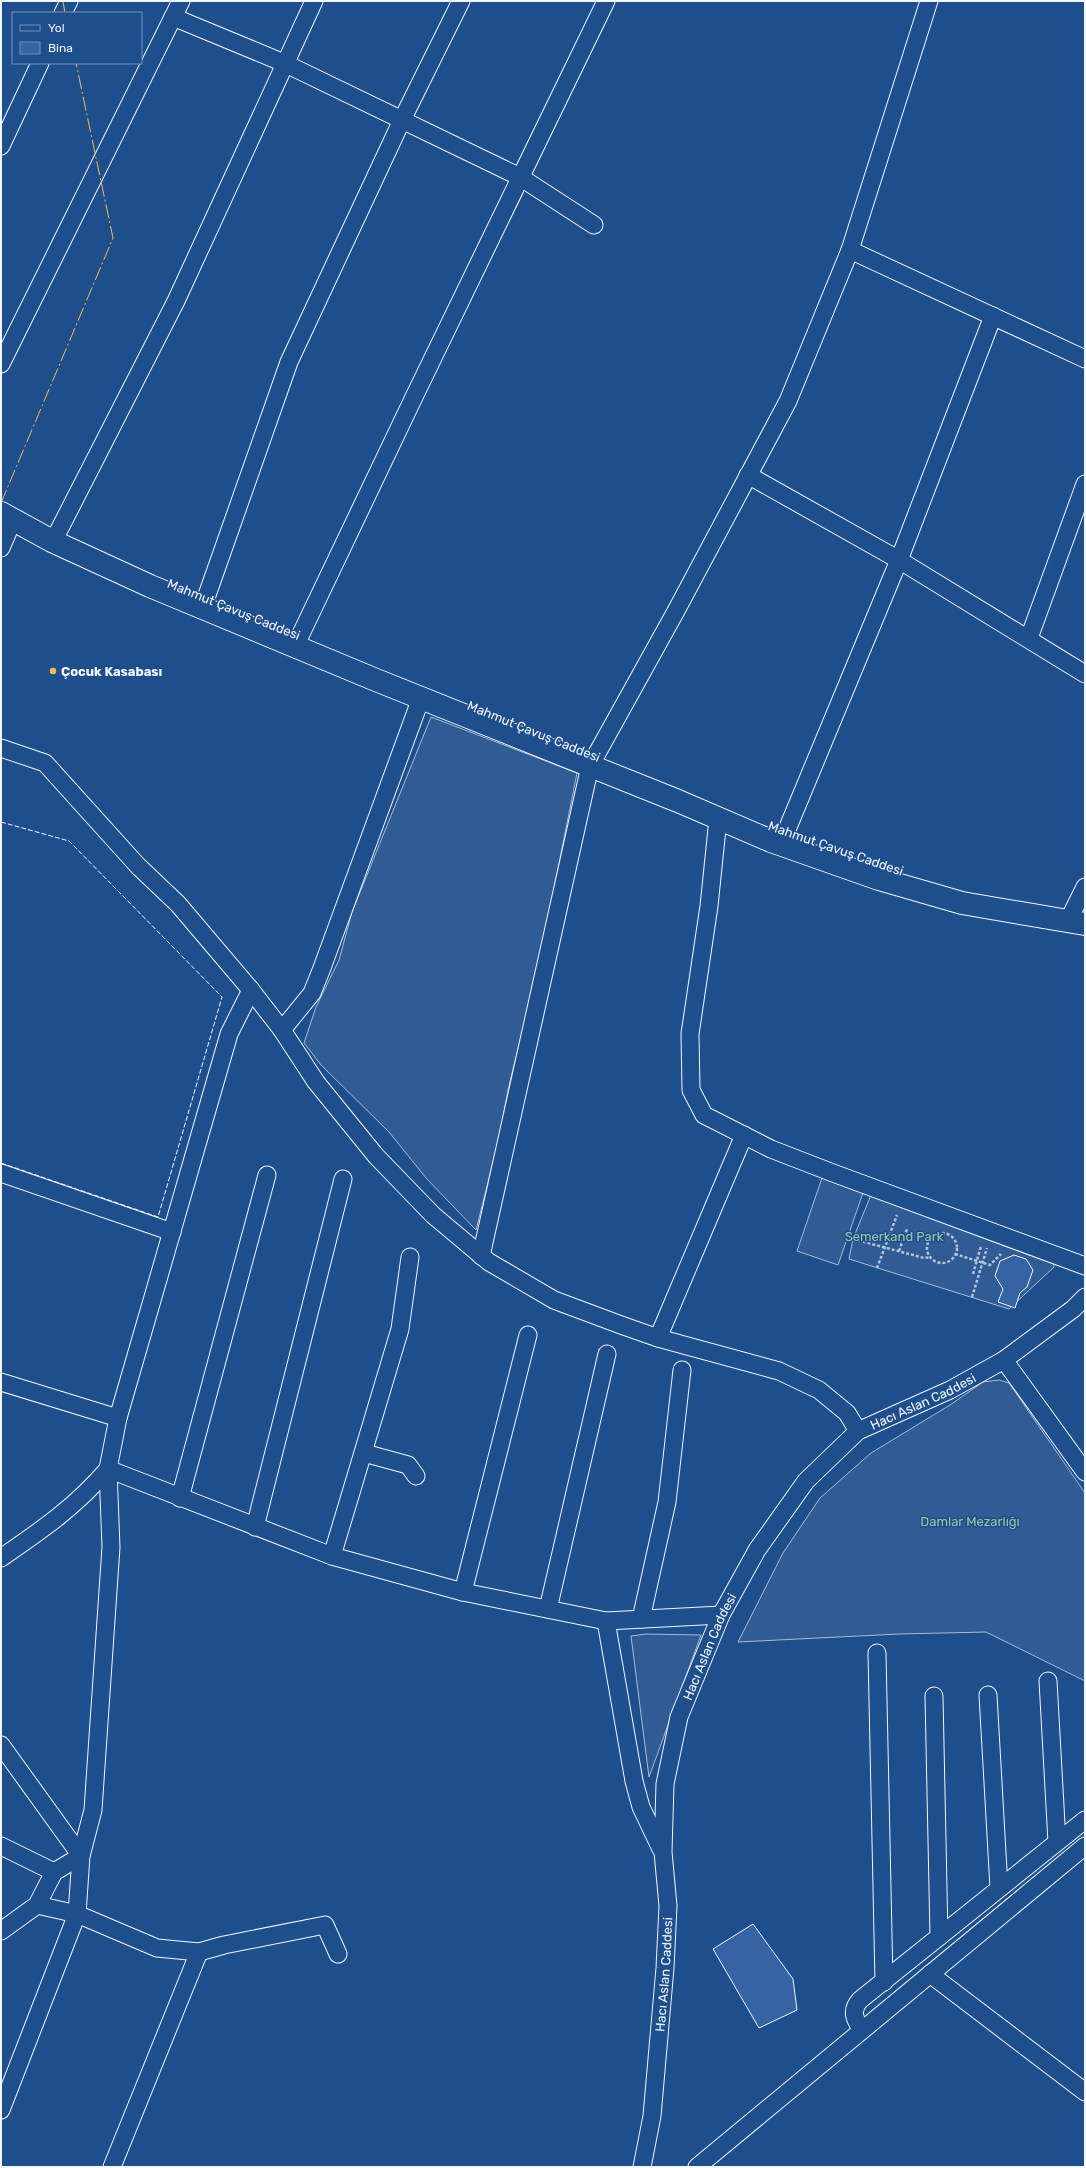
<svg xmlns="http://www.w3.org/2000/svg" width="1086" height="2168" viewBox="0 0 1086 2168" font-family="Rubik,sans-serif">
	<rect width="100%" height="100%" fill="#1f4e8c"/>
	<!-- built -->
	<g fill="#305b95" stroke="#a8bbd7">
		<polygon points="431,717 577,773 540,959 508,1090 499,1138 476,1230 426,1178 389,1132 321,1065 304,1043 316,1007 339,960 352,912"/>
		<polygon points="824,1172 865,1187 838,1265 797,1251"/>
		<polygon points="873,1190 1053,1256 1054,1267 1009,1309 849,1259 853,1239"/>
		<polygon points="999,1380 1009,1383 1085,1493 1085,1681 986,1632 899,1634 738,1642 783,1553 820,1498 871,1453 950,1405 983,1382"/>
		<polygon points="646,1634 701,1635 649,1777 631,1636"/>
	</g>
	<!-- building -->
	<g fill="#3563a3" stroke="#f2f6ff">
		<polygon points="1014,1255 1026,1259 1033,1270 1027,1287 1020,1293 1015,1308 998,1302 1003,1289 995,1276 1000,1261"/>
		<polygon points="753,1924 793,1979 797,2010 759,2028 713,1949"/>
	</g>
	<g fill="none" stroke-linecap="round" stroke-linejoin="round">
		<!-- street casing -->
		<g stroke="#f2f6ff" stroke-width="19">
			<g id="street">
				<polyline points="63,13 69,1"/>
				<polyline points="173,17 284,63 520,177 594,225"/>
				<polyline points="1,146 40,63"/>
				<polyline points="850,250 1085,359"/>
				<polyline points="1,364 181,1"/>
				<polyline points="748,475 899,560 993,316"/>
				<polyline points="58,532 176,301 314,1"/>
				<polyline points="1,548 13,520"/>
				<polyline points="206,598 289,362 402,120 461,1"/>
				<polyline points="300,636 414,397 606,1"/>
				<polyline points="1029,638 1085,484"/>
				<polyline points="1,748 45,763 138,866 178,904 251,990 229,1034 118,1418 108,1469 332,1556 463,1592 606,1621 721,1615"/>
				<polyline points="718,819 709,906 690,1034 691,1090 704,1115 771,1149 833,1173 1085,1266"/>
				<polyline points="786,832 899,560 1085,674"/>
				<polyline points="1068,921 1085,887"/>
				<polyline points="251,990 282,1030 316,1082 376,1156 433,1215 489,1262 554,1300 621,1325 658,1338 779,1371 819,1390 847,1413 858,1431"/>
				<polyline points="282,1030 312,993 322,968 421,698"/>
				<polyline points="1,1173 172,1232"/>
				<polyline points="481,1256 590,766 676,611 788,401 850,250 929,1"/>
				<polyline points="658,1338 744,1135"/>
				<polyline points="1004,1360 1085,1472"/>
				<polyline points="1,1382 118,1418"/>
				<polyline points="364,1453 408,1465 416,1476"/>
				<polyline points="180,1498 267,1175"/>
				<polyline points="255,1527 343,1179"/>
				<polyline points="332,1556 400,1329 410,1257"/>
				<path d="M1,1558C43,1529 74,1508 108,1469"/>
				<polyline points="463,1592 528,1335"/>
				<polyline points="548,1609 607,1354"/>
				<polyline points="641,1619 667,1502 682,1370"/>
				<polyline points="606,1621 634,1781 641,1807 661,1849"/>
				<polyline points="877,1653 884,1982"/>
				<polyline points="1048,1681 1057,1842"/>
				<polyline points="988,1695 999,1888"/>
				<polyline points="934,1696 939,1937"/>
				<polyline points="1,1745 81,1856 54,1872 37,1905 1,1931"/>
				<polyline points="1,1846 54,1872"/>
				<polyline points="37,1905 77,1914 157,1948 199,1952 224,1945 325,1925 338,1954"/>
				<polyline points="930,1974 1085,2092"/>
				<path d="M862,2030C855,2020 850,2011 860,2000L1085,1820"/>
				<polyline points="1,2110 77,1914 81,1856 93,1810 111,1547 108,1469"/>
				<polyline points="112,2167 199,1952"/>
				<path id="s1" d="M642,2167L652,2116L665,1968L668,1906L663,1852L665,1784L679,1717L721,1615L757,1550L806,1481L858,1431L950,1390L1004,1360L1073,1309L1085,1297"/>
				<polyline points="697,2167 1085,1846"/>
			</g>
		</g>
		<!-- secondary casing -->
		<g stroke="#f2f6ff" stroke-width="24">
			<polyline id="secondary" points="1,513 52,541 150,586 376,680 678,801 771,841 879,879 962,903 1085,924"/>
		</g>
		<!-- path -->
		<g stroke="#b3c4dc" stroke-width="2.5" stroke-dasharray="3 2" stroke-linecap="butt">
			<circle cx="942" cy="1248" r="15"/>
			<polyline points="853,1239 924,1258 931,1257"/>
			<polyline points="899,1251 907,1229"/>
			<polyline points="955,1254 990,1265 1001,1254"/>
			<polyline points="877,1268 897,1215"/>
			<polyline points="973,1274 981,1246"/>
			<polyline points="972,1297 987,1248"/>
		</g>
		<!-- street -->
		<use href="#street" stroke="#1f4e8c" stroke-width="17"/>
		<!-- secondary -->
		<use href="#secondary" stroke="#1f4e8c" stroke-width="22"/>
		<!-- fence -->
		<polyline stroke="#f2f6ff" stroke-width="1" stroke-dasharray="5 2" stroke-linecap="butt" points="1,822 69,841 222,997 158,1217 1,1163"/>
		<!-- power -->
		<g stroke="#ffb74d" stroke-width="1" stroke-dasharray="14 3 2 3" stroke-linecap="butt">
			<polyline points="63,1 65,13"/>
			<polyline points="1,503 113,238 76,63"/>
		</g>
	</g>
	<!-- markers -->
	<circle fill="#ffb74d" stroke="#1f4e8c" stroke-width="1.5" cx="53" cy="671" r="4"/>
	<g text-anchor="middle" stroke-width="3" stroke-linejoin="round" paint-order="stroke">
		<!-- street labels -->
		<g font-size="13" fill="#f2f6ff" stroke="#1f4e8c">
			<text transform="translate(234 609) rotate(22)" y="5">Mahmut Çavuş Caddesi</text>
			<text transform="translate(534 731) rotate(22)" y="5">Mahmut Çavuş Caddesi</text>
			<text transform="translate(836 848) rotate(19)" y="5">Mahmut Çavuş Caddesi</text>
			<text dy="5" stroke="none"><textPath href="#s1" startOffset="866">Hacı Aslan Caddesi</textPath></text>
			<text dy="5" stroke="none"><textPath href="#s1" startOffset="530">Hacı Aslan Caddesi</textPath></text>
			<text dy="5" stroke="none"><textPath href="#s1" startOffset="194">Hacı Aslan Caddesi</textPath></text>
		</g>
		<!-- poi labels -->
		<g font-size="13" font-weight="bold" fill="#f2f6ff" stroke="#1f4e8c" text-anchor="start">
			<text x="61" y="676">Çocuk Kasabası</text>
		</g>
		<!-- park labels -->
		<g font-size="13" fill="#97c8a6" stroke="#1f4e8c">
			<text x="894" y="1241">Semerkand Park</text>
			<text x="970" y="1526">Damlar Mezarlığı</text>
		</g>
	</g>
	<!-- border -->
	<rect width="1086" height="2168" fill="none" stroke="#f2f6ff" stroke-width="4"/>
	<!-- legend -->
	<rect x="12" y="12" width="130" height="52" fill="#1f4e8c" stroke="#7391ba"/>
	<rect x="20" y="25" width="20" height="6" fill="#1f4e8c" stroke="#7391ba"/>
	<text x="48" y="32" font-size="12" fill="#f2f6ff">Yol</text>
	<rect x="20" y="42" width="20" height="12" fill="#3563a3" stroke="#7391ba"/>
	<text x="48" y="52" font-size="12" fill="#f2f6ff">Bina</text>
</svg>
